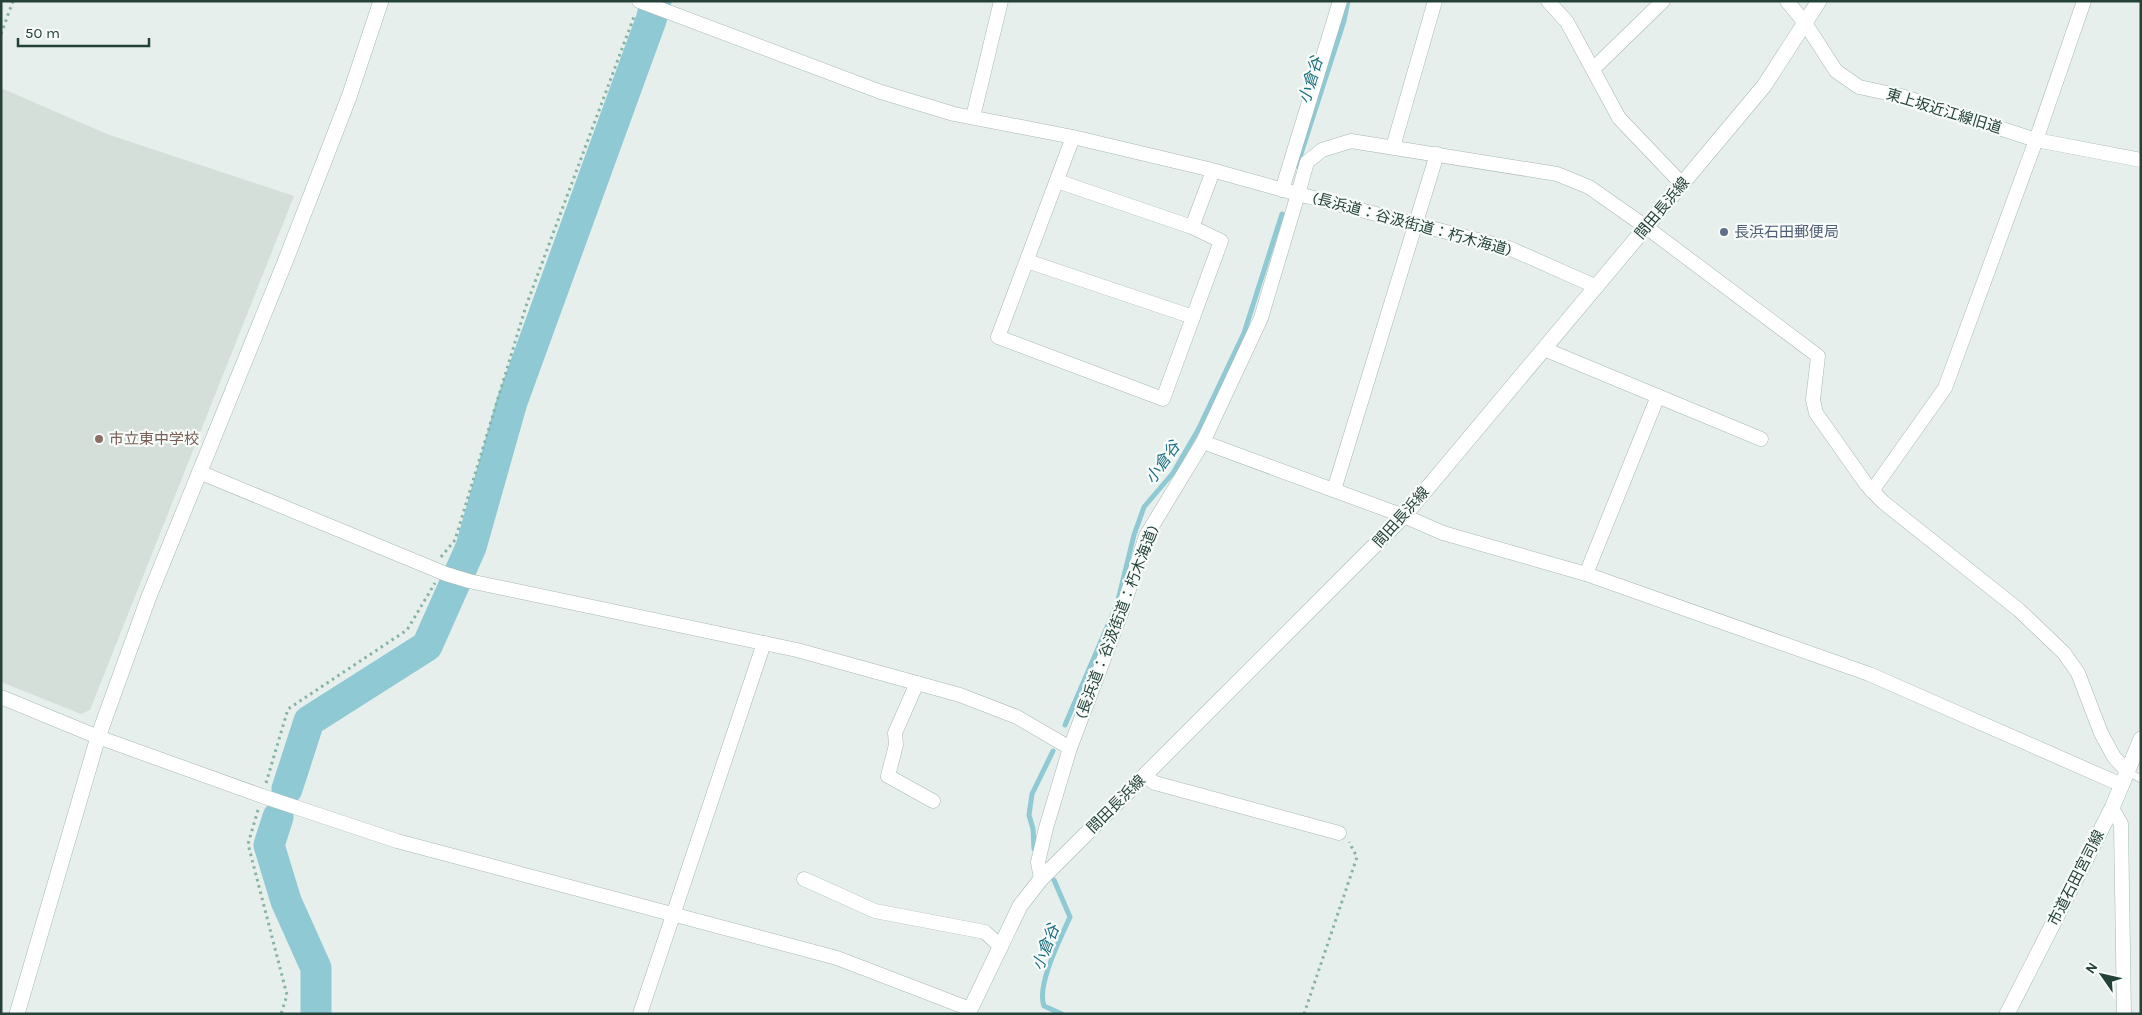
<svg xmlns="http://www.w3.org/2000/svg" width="2142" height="1015" viewBox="0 0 2142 1015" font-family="Karla,'Noto Sans JP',sans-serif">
	<rect width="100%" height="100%" fill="#e6efeb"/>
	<!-- built -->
	<polygon fill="#d4dfda" points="1,88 107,134 294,196 90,710 81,714 1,682"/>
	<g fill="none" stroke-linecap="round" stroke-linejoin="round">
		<!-- stream -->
		<g stroke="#8ec9d4" stroke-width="5">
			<polyline points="1297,166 1344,21 1348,1"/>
			<polyline points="1065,725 1117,604 1134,535 1144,507 1173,473 1198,430 1244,333 1282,214"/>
			<polyline points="1034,849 1033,829 1029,815 1032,794 1053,751"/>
			<path d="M1054,880L1070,917C1061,937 1036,986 1044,1006L1062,1014"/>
		</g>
		<!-- river -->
		<g stroke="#8ec9d4" stroke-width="31">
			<polyline points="287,789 309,721 427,646 471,547 512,402 651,20 656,1"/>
			<polyline points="278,817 269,845 286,901 316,968 316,1014"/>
		</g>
		<!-- lane casing -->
		<g stroke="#a8b8b2" stroke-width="8">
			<polyline id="lane" points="2128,772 2141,779"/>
		</g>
		<!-- street casing -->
		<g stroke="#a8b8b2" stroke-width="15">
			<g id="street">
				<polyline points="639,1 881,92 954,114 1073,137 1208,169 1298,194 1307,162 1322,150 1351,141 1557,174 1589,187 1646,227 1818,356 1813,400 1816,413 1866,484 1883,502 2019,610 2064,653 2078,673 2101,733 2114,757 2127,771"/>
				<polyline points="1548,1 1567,22 1619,118 1682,184"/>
				<polyline points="1787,1 1805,23 1836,71 1859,87 1901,96 2036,140 2141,160"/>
				<polyline points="1593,69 1663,1"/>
				<polyline points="973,117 1001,1"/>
				<polyline points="1393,147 1435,1"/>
				<polyline points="1057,181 1192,227 1221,241 1163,399 998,337 1073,137"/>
				<polyline points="1282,190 1340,1"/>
				<polyline points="1192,227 1213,171"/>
				<polyline points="1027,261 1193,317"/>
				<polyline points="1544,349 1761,439"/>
				<polyline points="1203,442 1404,516 1443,533 1586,574 1869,674 2122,785"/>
				<polyline points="199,472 446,574 469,581 797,650 960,695 1017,717 1070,748"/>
				<polyline points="1334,490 1437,154"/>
				<polyline points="1872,491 1945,388 2036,140 2084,1"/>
				<polyline points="1586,574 1658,396"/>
				<polyline points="917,683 895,733 896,745 888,776 933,801"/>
				<polyline points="1,697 98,737 262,796 397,841 837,958 970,1009"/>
				<polyline points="1144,776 1155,783 1339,833"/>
				<polyline points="2112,808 2121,824 2124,1014"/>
				<polyline points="804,879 875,911 985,932 1001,947"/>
				<polyline points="1041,879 1038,862 1046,828 1070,748 1122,611 1146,536 1203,442 1261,318 1298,194 1509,248 1597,287"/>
				<polyline points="640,1014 764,643"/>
			</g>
		</g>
		<!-- secondary casing -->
		<g stroke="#a4bbb3" stroke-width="16">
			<g id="secondary">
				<polyline points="17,1014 98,737 148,599 285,262 349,97 381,1"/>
				<polyline points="968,1014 1020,906 1041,879 1404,516 1764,86 1819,1"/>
				<polyline points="2007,1014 2112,808 2141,739"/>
			</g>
		</g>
		<!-- path -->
		<g stroke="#86b3a5" stroke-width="3" stroke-dasharray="2.5 4" stroke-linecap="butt">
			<polyline points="1,34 13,1"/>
			<polyline points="441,557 455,540 526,306 635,14"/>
			<polyline points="266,783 288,709 407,630 435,583"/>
			<polyline points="258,810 248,844 287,995 281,1014"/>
			<polyline points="1304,1014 1357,857 1349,842"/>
		</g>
		<!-- lane -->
		<use href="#lane" stroke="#fff" stroke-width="7"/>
		<!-- street -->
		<use href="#street" stroke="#fff" stroke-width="14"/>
		<!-- secondary -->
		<use href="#secondary" stroke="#fff" stroke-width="15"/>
	</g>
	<!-- markers -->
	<circle fill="#5c6f8a" stroke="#f7fbf9" stroke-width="2" cx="1724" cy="232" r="5"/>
	<circle fill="#8d6e63" stroke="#f7fbf9" stroke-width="2" cx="99" cy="439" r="5"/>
	<g text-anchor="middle" stroke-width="4.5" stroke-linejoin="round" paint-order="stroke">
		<!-- street labels -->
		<g font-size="15" fill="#24423a" stroke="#f7fbf9">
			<text transform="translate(1944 111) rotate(17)" y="5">東上坂近江線旧道</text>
			<text transform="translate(1662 208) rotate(-50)" y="5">間田長浜線</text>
			<text transform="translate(1412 224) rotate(15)" y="5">(長浜道：谷汲街道：朽木海道)</text>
			<text transform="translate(1401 517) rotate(-48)" y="5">間田長浜線</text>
			<text transform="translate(1117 622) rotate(-69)" y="5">(長浜道：谷汲街道：朽木海道)</text>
			<text transform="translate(1116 804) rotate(-45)" y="5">間田長浜線</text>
			<text transform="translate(2076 878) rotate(-63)" y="5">市道石田宮司線</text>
		</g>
		<!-- service labels -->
		<g font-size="15" fill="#4e5e75" stroke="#f7fbf9" text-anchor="start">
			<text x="1734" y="237">長浜石田郵便局</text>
		</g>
		<!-- education labels -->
		<g font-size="15" fill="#785e54" stroke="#f7fbf9" text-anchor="start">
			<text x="109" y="444">市立東中学校</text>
		</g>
		<!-- water labels -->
		<g font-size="16" font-style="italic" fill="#1c6f80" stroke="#f7fbf9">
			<text transform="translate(1310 80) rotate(-73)" y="6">小倉谷</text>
			<text transform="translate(1162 462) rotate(-55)" y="6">小倉谷</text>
			<text transform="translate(1045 947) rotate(-69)" y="6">小倉谷</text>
		</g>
	</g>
	<!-- border -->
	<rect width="2142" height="1015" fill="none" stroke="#24423a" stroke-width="5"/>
	<!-- north arrow -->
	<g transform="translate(2102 975) rotate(304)" stroke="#f7fbf9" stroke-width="4" paint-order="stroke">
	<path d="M0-4L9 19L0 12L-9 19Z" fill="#24423a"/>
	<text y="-8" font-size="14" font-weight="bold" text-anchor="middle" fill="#24423a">N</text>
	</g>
	<!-- scale -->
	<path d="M18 38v8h131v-8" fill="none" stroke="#24423a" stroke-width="2.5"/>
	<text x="25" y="38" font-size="15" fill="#24423a" stroke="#f7fbf9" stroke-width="4" paint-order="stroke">50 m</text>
</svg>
